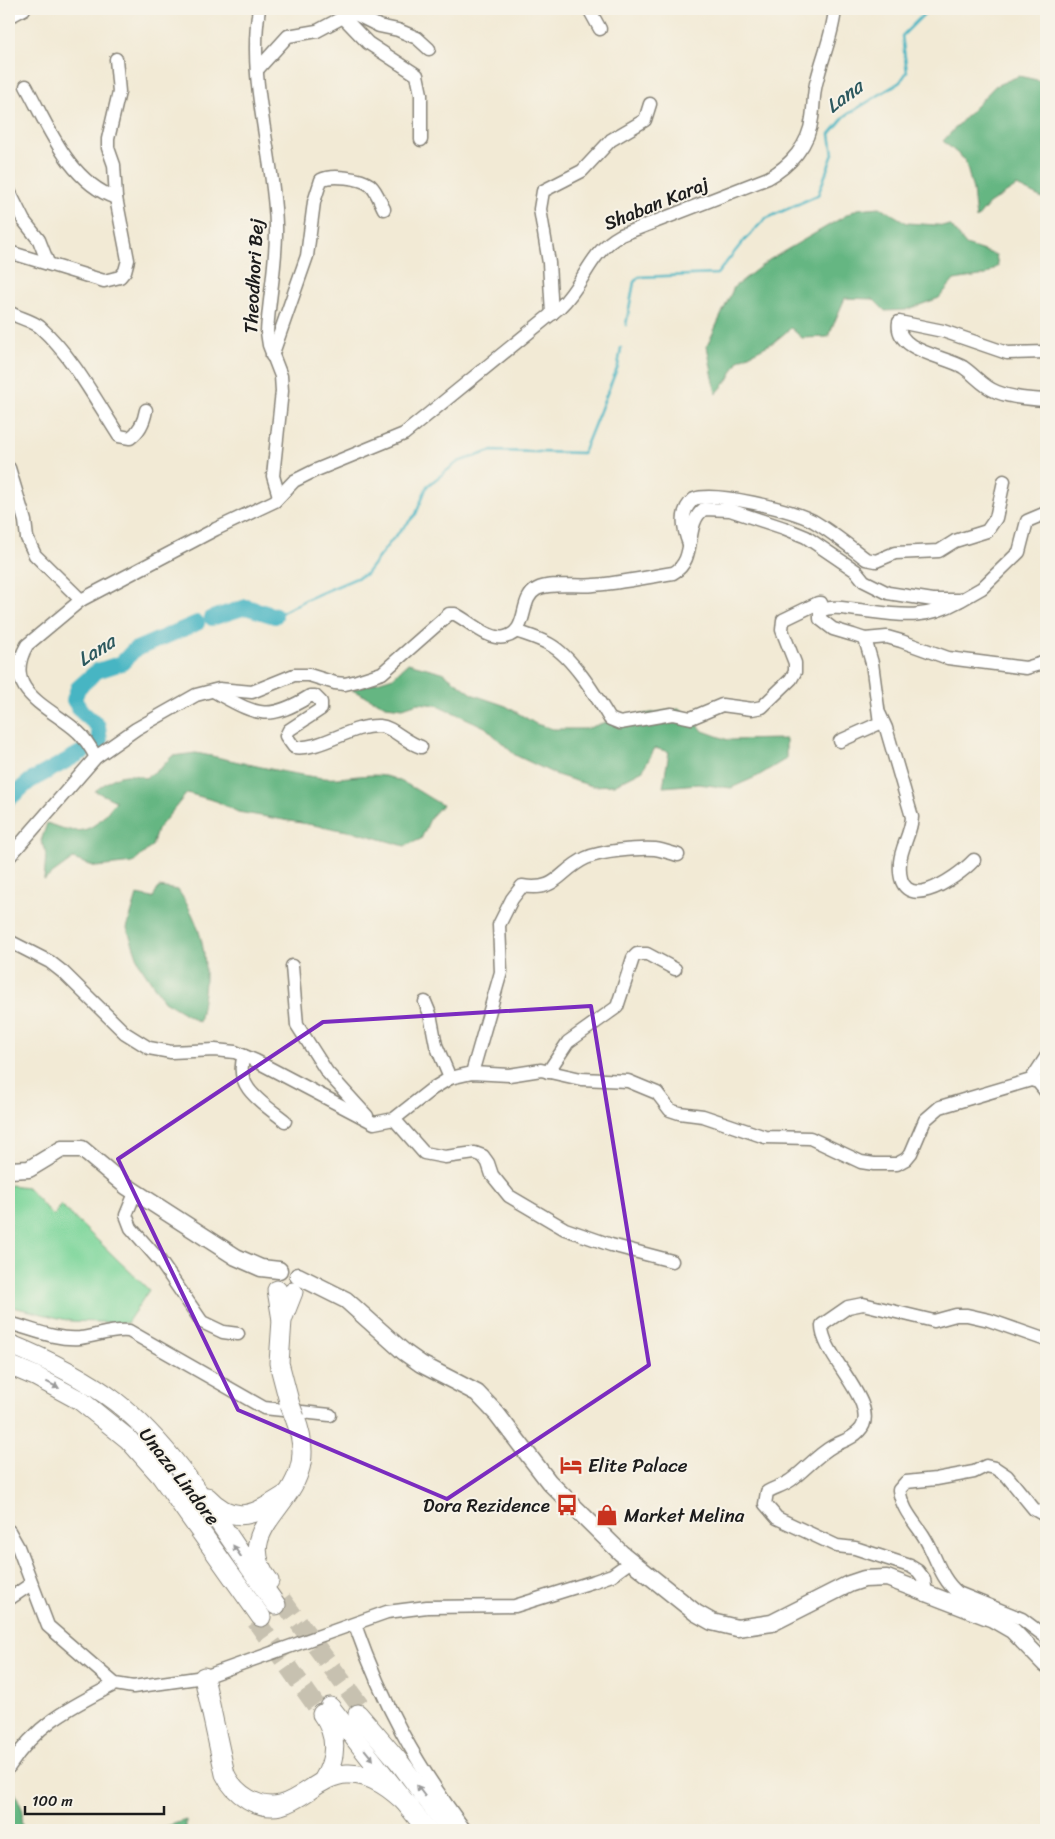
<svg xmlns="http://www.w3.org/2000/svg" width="1055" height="1839" viewBox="0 0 1055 1839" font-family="Sriracha,sans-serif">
	<rect width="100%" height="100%" fill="#f7f3e8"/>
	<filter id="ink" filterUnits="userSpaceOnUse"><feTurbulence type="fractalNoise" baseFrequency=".02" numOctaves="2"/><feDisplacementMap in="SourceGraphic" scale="10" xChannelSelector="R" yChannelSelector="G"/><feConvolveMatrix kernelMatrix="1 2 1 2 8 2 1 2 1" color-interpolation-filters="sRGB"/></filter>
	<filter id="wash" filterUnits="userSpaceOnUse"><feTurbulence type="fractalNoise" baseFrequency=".0096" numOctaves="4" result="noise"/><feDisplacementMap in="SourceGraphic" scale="20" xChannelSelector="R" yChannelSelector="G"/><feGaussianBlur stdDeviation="1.12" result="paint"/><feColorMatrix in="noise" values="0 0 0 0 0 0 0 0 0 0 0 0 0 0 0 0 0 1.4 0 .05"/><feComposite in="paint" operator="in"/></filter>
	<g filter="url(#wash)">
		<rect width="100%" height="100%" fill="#f2ead5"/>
		<!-- green -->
		<polygon fill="#7cd59a" stroke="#4c785b" points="9,1185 27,1187 53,1216 61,1205 149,1290 127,1323 71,1321 9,1306"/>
		<!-- forest -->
		<g fill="#65b682" stroke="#40694f">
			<polygon points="1019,76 1046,82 1046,200 1017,186 989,204 976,219 973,190 965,160 943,141 995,86"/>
			<polygon points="880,207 907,223 951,226 966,245 996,255 998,266 986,275 954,280 939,298 906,310 885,311 873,299 845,298 828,337 802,338 791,328 774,342 739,360 728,380 716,394 707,346 734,287 769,260 857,209"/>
			<polygon points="408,663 442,672 474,695 506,706 536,724 553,729 586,729 617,718 679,709 691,716 703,731 728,740 786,739 786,759 758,776 731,788 698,784 663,787 669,752 655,748 643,770 614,785 592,786 557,775 515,755 485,727 437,705 418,703 403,708 386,706 352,690 393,677"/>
			<path d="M196,753C239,761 280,773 323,778C346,780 374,770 395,779C411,785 427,797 442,805L431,817L421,839L405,846L359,833L238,812L216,801L187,793L157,830L152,846L133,863L96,867L73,859L44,880L46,854L41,841L47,823C85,838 93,831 116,801L95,791C113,778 122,770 145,778L161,768L172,756Z"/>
			<path d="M159,887L178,890C208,933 210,972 199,1022L164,1001L140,965L127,928L137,895L153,898Z"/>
			<polygon points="11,1783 23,1811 21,1822 25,1830 9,1830 9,1787"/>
			<polygon points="186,1820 186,1830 163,1830 164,1827"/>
		</g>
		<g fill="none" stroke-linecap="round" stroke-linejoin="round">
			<!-- stream -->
			<g stroke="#47b5c3" stroke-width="2.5">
				<polyline points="626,325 634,282 639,277 717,274 741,244 765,219 818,195 833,154 830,134 845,116 900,82 907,72 902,36 929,9"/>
				<polyline points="275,616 307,599 366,574 391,541 416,514 427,486 458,462 491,451 583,453 618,366 621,348"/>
			</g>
			<!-- river -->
			<g stroke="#47b5c3" stroke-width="16">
				<polyline points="212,618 246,607 275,616"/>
				<polyline points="98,743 100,742 98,726 82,712 74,700 78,688 97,671 122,663 134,650 197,623"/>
				<polyline points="9,799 30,781 84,751"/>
			</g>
		</g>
	</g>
	<g filter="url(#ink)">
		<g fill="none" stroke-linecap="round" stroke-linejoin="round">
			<!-- highway-tunnel -->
			<g stroke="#c7c1b0" stroke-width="19" stroke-dasharray="19 9" stroke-linecap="butt">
				<polyline points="282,1600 363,1710"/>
				<polyline points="256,1621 322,1714"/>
			</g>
			<!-- minor casing -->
			<g stroke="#878378" stroke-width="15">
				<g id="minor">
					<path d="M259,9C247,82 274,153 276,225C277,261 269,297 267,332L269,345L281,376L282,391L273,476L279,496"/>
					<polyline points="589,9 600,29"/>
					<polyline points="342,16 368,43 417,75 421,94 421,140"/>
					<polyline points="9,17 24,9"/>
					<polyline points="257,70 288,36 317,31 349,14 357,15 379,26 398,30 417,38 429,49"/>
					<path d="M26,86C48,126 69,182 116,198"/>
					<polyline points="9,191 24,221 39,240 48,263"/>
					<polyline points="9,252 104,281 120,277 125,271 128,260 116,198 114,165 108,148 108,139 119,92 116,59"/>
					<path d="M9,312C18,318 31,320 40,327C73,357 95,399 119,436L130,438C140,431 144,422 146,410"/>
					<polyline points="552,314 549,263 540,209 543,191 582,171 611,140 645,120 650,104"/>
					<path d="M1046,352L1007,353L943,331L899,322C894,351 945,356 963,367C975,375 983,387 997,392C1013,398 1030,399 1046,400"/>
					<path d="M272,356L307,256L314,202L321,180C331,174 361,178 370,185C377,191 380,202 384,209"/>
					<polyline points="9,468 25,521 27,538 35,555 81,600"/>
					<path d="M689,544C683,528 679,511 694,499C715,491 792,510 813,521C832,532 849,546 866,559L876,561L895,553L939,551L955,541L987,531L996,518L1004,481"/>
					<path d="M959,601C924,621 897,615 859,610C846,609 833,605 820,611V619L833,629L853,635L865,639L887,637L901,641L948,658L1026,668L1046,662"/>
					<path d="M516,631C527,635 538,638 549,644C573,657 596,696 610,719L620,723L672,714L691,718L722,705L752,709L762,707L791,679L795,672V663L782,630L783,620L818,603H821L823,609"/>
					<path d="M213,691C256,714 266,723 310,696H315L321,702V709L289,730L286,736L294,747C321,751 351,724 380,726C393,727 405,742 421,747"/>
					<path d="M880,715L886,728L912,817C911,834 901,847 900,862C896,919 955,880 974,860"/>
					<polyline points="840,741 880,723 872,663 865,639"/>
					<path d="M96,757C91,748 86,739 78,732C51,707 0,692 27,645L81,600L216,529L275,501L294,481L314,471L404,434L560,307C586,282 588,253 621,235L768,178C790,166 809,145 812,118C814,106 813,92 817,80C823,55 833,34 835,9"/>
					<path d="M9,857L96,757L136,729L196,695L219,689L252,692L294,675H309L335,683L345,684L357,681L382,673L449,614H455C469,621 489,641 505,637C530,631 518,599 537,589C550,582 579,587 594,585C620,583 647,577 673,573C698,560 683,524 704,509L730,510L784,528L806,537L856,571L864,581L888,593L933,600H961L982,588L1019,552L1027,521L1046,513"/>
					<polyline points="9,941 50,962 64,973 125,1033 149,1048 171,1052 215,1050 235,1052 256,1061 374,1123 394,1119 432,1089 450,1078 472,1073 509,1075 541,1070 581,1079 628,1081 657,1093 670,1110 679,1113 703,1116 765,1137 810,1138 861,1162 874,1164 897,1164 906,1159 911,1153 925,1120 940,1107 1031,1080 1038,1082 1046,1092"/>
					<polyline points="292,966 297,1025 327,1072 367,1116"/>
					<polyline points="425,1002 430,1014 436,1045 450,1078"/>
					<path d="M244,1056C233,1087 263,1103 285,1121"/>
					<polyline points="548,1072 568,1042 617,1007 633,958 637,954 647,954 675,969"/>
					<path d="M472,1073L501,972L499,925L512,899L522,886C558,892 558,871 586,858C601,851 638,848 655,849C662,850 671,853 678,855"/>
					<polyline points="1031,1080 1046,1057"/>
					<polyline points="394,1119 424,1153 445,1157 475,1153 483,1156 488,1163 492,1175 509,1196 565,1229 611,1245 672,1261"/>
					<polyline points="135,1193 126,1215 131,1228 160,1261 202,1322 223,1332 238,1334"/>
					<path d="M9,1323C32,1329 55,1340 80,1338C97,1336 112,1329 129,1331L264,1408L330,1415"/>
					<path d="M1046,1516L1034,1509L1007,1476L995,1468L986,1466L974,1472L936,1479L906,1482L899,1490C902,1509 913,1520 923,1535C936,1555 939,1577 958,1593L1022,1619L1046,1637"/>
					<polyline points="9,1531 18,1547 48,1626 115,1684 133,1687 204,1677 387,1612 427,1607 515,1606 595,1581 612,1575 630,1562"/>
					<path d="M926,1595L924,1579L918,1571L910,1566L855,1548L837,1546L777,1518L765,1504L767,1492C774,1488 784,1485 791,1480C805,1470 817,1455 833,1446C842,1441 851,1440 859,1431C884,1407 820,1355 822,1325L848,1307L863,1304L934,1321L956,1315H967L989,1320L1046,1340"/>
					<polyline points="9,1599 31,1584"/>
					<path d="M355,1625C383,1704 415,1763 465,1830"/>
					<path d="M9,1767C38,1722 69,1708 115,1684"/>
				</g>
			</g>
			<!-- major casing -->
			<g stroke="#878378" stroke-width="19">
				<g id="major">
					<polyline points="9,1170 29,1169 62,1149 82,1149 126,1186 236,1257 261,1268 279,1270"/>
					<polyline points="298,1276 346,1300 404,1352 421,1364 477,1393 497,1414 549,1482 621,1553 696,1613 712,1622 737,1628 772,1623 849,1584 864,1579 887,1578 993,1619 1012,1630 1046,1665"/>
				</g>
			</g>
			<!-- highway casing -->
			<g stroke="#878378" stroke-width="21">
				<g id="highway">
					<polyline points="277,1290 282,1320 293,1292"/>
					<polyline points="282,1320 279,1363 290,1405"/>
					<path d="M9,1344C46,1359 83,1377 116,1402C179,1451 229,1540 276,1605"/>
					<polyline points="9,1365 35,1376 81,1401 128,1439 161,1476 261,1617"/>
					<path d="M207,1497C236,1528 257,1513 287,1494"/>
					<path d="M269,1581C234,1534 287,1511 299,1471C305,1453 302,1436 295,1418"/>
					<path d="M204,1677L225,1774C230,1785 238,1793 248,1799C290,1824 311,1775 347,1774C372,1773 393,1790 410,1807"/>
					<polyline points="330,1707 427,1830"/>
					<path d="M322,1714C338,1735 337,1758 323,1781"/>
					<polyline points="358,1714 400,1763 450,1830"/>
				</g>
			</g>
			<!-- minor -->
			<use href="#minor" stroke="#fff" stroke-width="12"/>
			<!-- major -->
			<use href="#major" stroke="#fff" stroke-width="16"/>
			<!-- highway -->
			<use href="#highway" stroke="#fff" stroke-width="19"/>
			<!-- highway-bridge casing -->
			<g stroke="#878378" stroke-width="21" stroke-linecap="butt">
				<polyline id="highway-bridge" points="290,1405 295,1418"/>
			</g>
			<!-- highway-bridge -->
			<use href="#highway-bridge" stroke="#fff" stroke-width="19"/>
		</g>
		<!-- one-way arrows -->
		<defs><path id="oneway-solid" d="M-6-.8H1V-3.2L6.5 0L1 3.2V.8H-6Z" transform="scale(1.25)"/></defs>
		<g fill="#999">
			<use href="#oneway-solid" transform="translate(53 1385) rotate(27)"/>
			<use href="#oneway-solid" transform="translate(237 1551) rotate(-125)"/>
			<use href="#oneway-solid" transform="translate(369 1755) rotate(51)"/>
			<use href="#oneway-solid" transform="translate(421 1791) rotate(-127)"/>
		</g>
	</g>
	<!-- marked area -->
	<path fill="none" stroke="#7b2cbf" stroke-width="4" stroke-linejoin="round" d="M591,1006L649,1365L447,1499L238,1410L118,1159L323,1022Z"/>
	<!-- icons -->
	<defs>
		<g id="hotel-bare" transform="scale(1.725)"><path d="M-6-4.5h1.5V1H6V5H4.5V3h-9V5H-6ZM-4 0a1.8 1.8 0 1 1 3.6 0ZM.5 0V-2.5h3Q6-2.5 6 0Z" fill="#c8321e" stroke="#f7f3e8" stroke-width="2.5" paint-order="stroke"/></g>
		<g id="bus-bare" transform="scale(1.725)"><path d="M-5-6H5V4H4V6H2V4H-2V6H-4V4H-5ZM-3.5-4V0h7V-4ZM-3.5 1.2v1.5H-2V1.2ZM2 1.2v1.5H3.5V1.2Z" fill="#c8321e" stroke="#f7f3e8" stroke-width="2.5" paint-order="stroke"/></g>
		<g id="shop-bare" transform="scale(1.725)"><path d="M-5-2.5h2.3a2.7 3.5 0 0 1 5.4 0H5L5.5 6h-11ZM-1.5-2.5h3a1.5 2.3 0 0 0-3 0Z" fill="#c8321e" stroke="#f7f3e8" stroke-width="2.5" paint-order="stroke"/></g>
	</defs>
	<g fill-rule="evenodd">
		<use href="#hotel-bare" x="571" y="1465"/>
		<use href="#bus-bare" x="567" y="1505"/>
		<use href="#shop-bare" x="607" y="1515"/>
	</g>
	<g text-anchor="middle" stroke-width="4" stroke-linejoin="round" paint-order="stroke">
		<!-- street labels -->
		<g font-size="19" fill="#1c1c1c" stroke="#f7f3e8">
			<text transform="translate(656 203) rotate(-22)" y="7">Shaban Karaj</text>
			<text transform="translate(253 276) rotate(-87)" y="7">Theodhori Bej</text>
			<text transform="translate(180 1476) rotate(52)" y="7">Unaza Lindore</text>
		</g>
		<!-- poi labels -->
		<g font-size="19" fill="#1c1c1c" stroke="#f7f3e8" text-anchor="start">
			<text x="588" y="1472">Elite Palace</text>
			<text x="550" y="1512" text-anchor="end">Dora Rezidence</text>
			<text x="624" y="1522">Market Melina</text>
		</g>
		<!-- water labels -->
		<g font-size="20" font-style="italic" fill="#2d595f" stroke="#f7f3e8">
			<text transform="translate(844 96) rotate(-37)" y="7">Lana</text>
			<text transform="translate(96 650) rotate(-33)" y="7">Lana</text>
		</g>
	</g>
	<!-- margin -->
	<rect width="1055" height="1839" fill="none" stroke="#f7f3e8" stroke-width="30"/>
	<!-- scale -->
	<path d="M25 1806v8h139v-8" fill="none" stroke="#1c1c1c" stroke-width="2.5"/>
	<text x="32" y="1806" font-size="15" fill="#1c1c1c" stroke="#f7f3e8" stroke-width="4" paint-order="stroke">100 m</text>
</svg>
